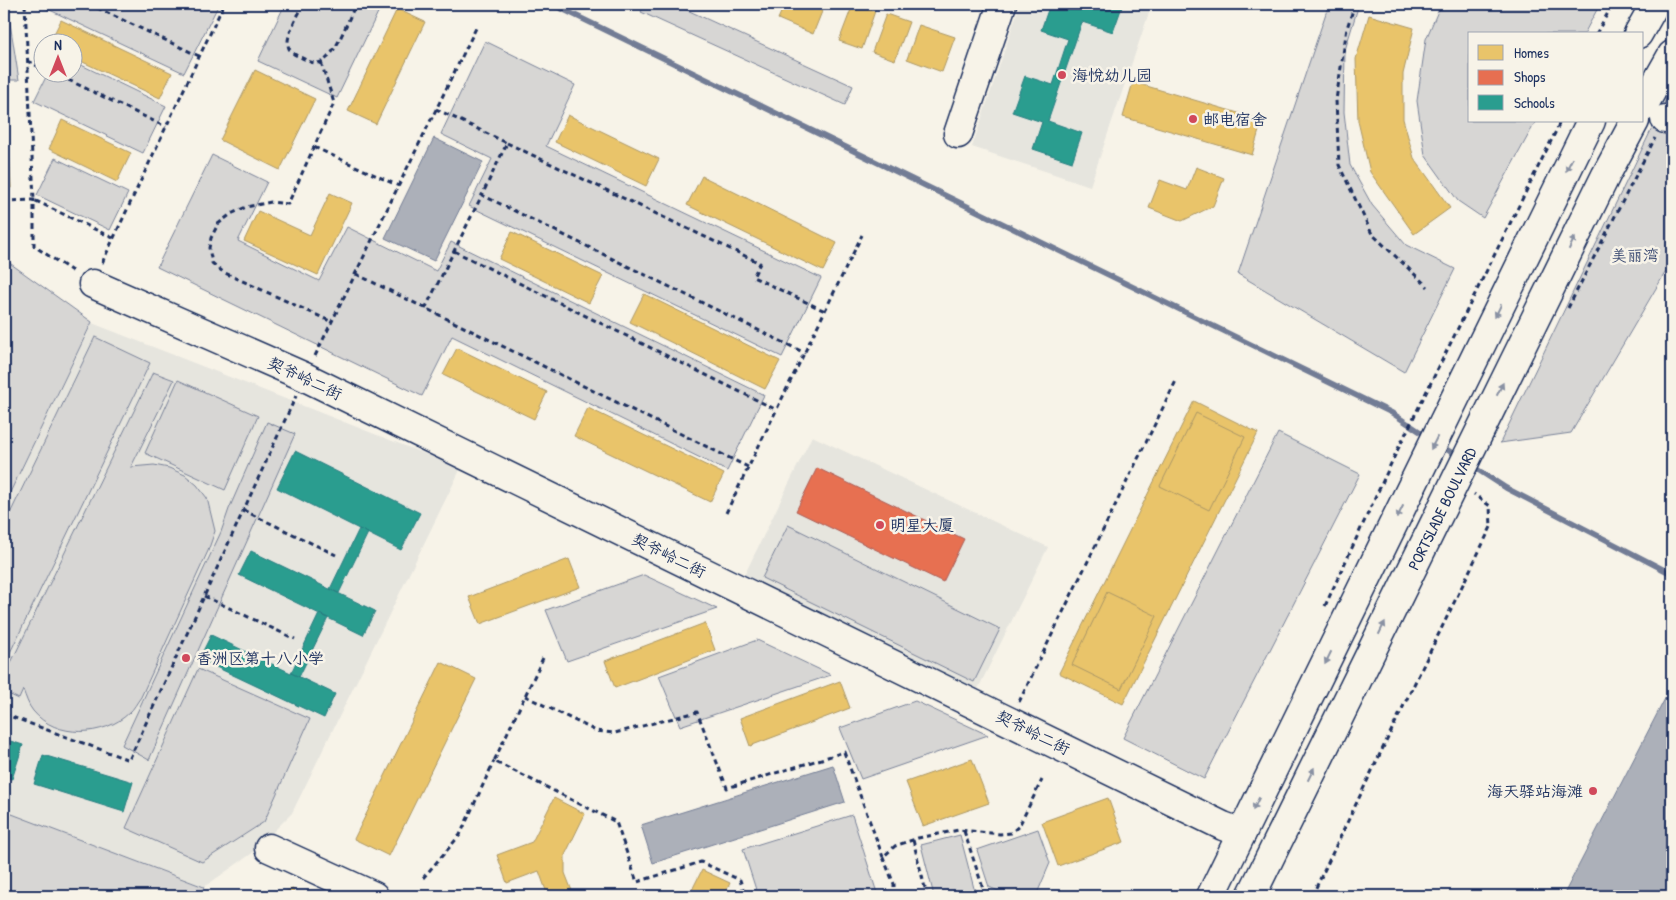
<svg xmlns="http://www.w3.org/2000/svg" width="1676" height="900" viewBox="0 0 1676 900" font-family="'Patrick Hand','LXGW WenKai TC',sans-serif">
	<rect width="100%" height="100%" fill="#f7f3e8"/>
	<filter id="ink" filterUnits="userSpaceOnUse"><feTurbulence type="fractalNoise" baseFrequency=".02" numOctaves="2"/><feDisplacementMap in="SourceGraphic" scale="10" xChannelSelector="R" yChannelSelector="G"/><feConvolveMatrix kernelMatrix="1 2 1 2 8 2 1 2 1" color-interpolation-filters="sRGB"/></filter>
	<g filter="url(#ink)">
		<!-- built -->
		<g fill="#e6e5de">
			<polygon points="1020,4 1152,4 1090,186 972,147"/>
			<polygon points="92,323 461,468 292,813 251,854 204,887 4,811 4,505"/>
			<polygon points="812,436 1048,547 975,695 743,578"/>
		</g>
		<!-- green -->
		<g fill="#d7d6d4" stroke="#798299">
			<polygon points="4,4 7,4 19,80 4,80"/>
			<polygon points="37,4 219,4 184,73"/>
			<polygon points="285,4 382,4 337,98 258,61"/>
			<polygon points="645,4 674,4 853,86 845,105 641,12"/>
			<polygon points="1329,4 1359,4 1345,50 1344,112 1350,165 1372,205 1406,245 1455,269 1404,372 1238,274"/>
			<polygon points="1441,4 1600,4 1584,34 1470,34 1470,121 1536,121 1483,218 1458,201 1425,155 1417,101 1426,39"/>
			<polygon points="485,41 575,85 546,146 821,278 782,357 469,206 492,159 441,134"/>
			<polygon points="73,61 166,106 143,153 34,101 48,73 72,72"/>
			<polygon points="1672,87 1672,261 1571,433 1500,443"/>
			<polygon points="212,155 267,182 238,241 319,281 347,227 436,271 451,242 764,395 727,471 452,336 422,396 157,267"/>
			<polygon points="55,158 128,193 110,230 37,195"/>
			<polygon points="4,259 92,322 4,505"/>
			<polygon points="95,337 150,363 4,665 4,526"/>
			<path d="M153,372L174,380L131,467L154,465L169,468L185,475L197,485L207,498L215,531L208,551L141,697C137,702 134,709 129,713C104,737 56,739 33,711C28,705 26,697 23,690L19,699L4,692V677Z"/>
			<polygon points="178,380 258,416 225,490 145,453"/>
			<polygon points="267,422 295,434 149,760 122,745 221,532 229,509"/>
			<polygon points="1278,433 1360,474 1204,779 1123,738"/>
			<polygon points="788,525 1000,629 974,682 762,578"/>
			<polygon points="644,575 717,609 567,661 546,610"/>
			<polygon points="757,640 831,675 680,726 659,676"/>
			<polygon points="198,669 310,719 264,822 202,862 126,828"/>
			<polygon points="915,701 988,735 861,779 840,728"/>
			<polygon points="4,811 204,887 198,896 4,896"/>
			<polygon points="852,815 878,896 758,896 743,849"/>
			<polygon points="1038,829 1050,863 1036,896 1010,896 989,887 977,850"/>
			<polygon points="960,835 976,896 934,896 921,845"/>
		</g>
		<!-- water -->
		<g fill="#acb0b9" stroke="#727c95">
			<polygon points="434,138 483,162 434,261 385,238"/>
			<polygon points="1672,685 1672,896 1563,896"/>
			<polygon points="833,765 845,802 653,863 641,825"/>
		</g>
		<!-- homes -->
		<g fill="#e9c46a" stroke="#ab9766">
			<polygon points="785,4 825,4 813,34 778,19"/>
			<polygon points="853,4 875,11 862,49 839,41"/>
			<polygon points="397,9 425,22 376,124 348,111"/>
			<polygon points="886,14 909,22 895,60 872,52"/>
			<polygon points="1369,15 1414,28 1403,74 1403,119 1414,158 1450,208 1414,234 1370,172 1358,121 1356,59"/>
			<polygon points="61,20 172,73 160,98 72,57 72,42 50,42"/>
			<polygon points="919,25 955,37 942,72 907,59"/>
			<polygon points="255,70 315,99 280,170 220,140"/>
			<polygon points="1133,82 1262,120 1252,155 1123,117"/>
			<polygon points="7,108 11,188 4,189 4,109"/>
			<polygon points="568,115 659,159 646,186 555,142"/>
			<polygon points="62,120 131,153 117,182 49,149"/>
			<polygon points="1196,167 1224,178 1213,206 1182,221 1149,208 1160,180 1187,190"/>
			<polygon points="702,176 837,243 823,271 687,205"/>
			<polygon points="330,193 352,203 318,275 244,241 258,211 310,235"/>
			<polygon points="512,232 603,276 589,303 499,259"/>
			<polygon points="644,294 780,361 765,389 630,322"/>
			<polygon points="457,348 547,392 534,419 443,375"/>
			<polygon points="1194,401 1258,433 1123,704 1059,673"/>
			<polygon points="588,408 724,474 710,502 574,436"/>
			<polygon points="1196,413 1245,437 1209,510 1160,486"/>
			<polygon points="569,559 580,587 480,624 469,597"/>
			<polygon points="1107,592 1157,616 1121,689 1072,665"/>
			<polygon points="705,623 715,650 615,688 605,661"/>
			<polygon points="441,662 476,679 389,856 354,839"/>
			<polygon points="840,681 850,708 750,746 740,718"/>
			<polygon points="972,759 989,803 923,826 906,782"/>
			<polygon points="554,798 585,814 565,855 565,873 574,896 548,896 539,871 507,883 497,855 532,842"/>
			<polygon points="1108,798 1124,842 1058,866 1042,822"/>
			<polygon points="702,870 730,883 724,896 689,896"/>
			<polygon points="293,889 295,896 269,896"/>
		</g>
		<!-- shops -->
		<polygon fill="#e76f51" stroke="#aa5c55" points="817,468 964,539 943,582 796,511"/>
		<!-- schools -->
		<g fill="#2a9d8f" stroke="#267c80">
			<polygon points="1050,4 1123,4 1113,32 1082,22 1048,121 1082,133 1072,162 1033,149 1042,122 1012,112 1025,76 1053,85 1068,39 1041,30"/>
			<polygon points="295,451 420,513 401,550 277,488"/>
			<polygon points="359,529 368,533 339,593 330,589"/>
			<polygon points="251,551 375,611 363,635 239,575"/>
			<polygon points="319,614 328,618 299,677 291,673"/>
			<polygon points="211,635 335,694 324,718 199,659"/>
			<polygon points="4,739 23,745 12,779 4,777"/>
			<polygon points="43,755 133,782 124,812 34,784"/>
		</g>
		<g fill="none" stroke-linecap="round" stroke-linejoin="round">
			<!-- stream -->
			<g stroke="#727c95" stroke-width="5.5">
				<polyline points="552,4 1392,413 1428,437"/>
				<polyline points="1440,445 1460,458"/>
				<polyline points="1472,466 1506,488 1672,574"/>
			</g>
			<!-- minor casing -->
			<g stroke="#1b2f5e" stroke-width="31">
				<g id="minor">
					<polyline points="1665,119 1672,120"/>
					<polyline points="958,134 1002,4"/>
					<polyline points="93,284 305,377 1223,826 1242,833"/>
					<polyline points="269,848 374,896"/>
				</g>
			</g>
			<!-- highway casing -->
			<g stroke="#1b2f5e" stroke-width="31">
				<g id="highway">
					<polyline points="1638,34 1655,4"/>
					<polyline points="1642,108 1672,55"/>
					<polyline points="1211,896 1591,121"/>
					<path id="s1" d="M1251,896L1606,175L1635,121"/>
				</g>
			</g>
			<!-- path -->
			<g stroke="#1b2f5e" stroke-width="3" stroke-dasharray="5 4" stroke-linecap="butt">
				<polyline points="25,4 34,200 113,238"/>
				<polyline points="89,4 199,56"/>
				<path d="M304,4C299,14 282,40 290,50C293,55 301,57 306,60C314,64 320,65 327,58C339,47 348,19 356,4"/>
				<polyline points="1355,4 1347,28 1336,100 1339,165 1372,234 1428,287"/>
				<polyline points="1596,34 1613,4"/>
				<polyline points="27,61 42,68"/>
				<polyline points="321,62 334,103 288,204 271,202 246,207 231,214 218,224 211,238 209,248 212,263 223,272 332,322"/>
				<polyline points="52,72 166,127"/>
				<polyline points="436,109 507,143 482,195"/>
				<polyline points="507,143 760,263 753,277 825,311"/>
				<polyline points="314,147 399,186"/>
				<polyline points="4,201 34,200 34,246 75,273"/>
				<polyline points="454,251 777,410"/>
				<polyline points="102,263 224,4"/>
				<polyline points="356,274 748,467"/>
				<polyline points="1568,308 1655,138"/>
				<polyline points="425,309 482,195 805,353"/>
				<polyline points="315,356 477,26"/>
				<polyline points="243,510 336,555"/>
				<polyline points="726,513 862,235"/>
				<polyline points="204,596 295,639"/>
				<polyline points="1325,606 1395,455 1557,129 1560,121"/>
				<polyline points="543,658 494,761 616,822 637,882 701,862 740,880 745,896"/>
				<polyline points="525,696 596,731 615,733 697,712 727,788 844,752 883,857"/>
				<polyline points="1019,702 1177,379"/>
				<polyline points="4,714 129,760 296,396"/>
				<polyline points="964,831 984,891 994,896"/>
				<polyline points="913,840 927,896"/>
				<polyline points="423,878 460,835 494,761"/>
				<polyline points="894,896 894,884 883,857 895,846 918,838 959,830 1000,834 1011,833 1019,826 1042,780"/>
				<polyline points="1312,896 1380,754 1491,527 1490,506 1474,494"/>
			</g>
			<!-- minor -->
			<use href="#minor" stroke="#f7f3e8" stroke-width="28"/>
			<!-- highway -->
			<use href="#highway" stroke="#f7f3e8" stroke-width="28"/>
		</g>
		<!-- one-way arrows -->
		<defs><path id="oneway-solid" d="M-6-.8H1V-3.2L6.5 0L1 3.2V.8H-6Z" transform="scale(1.25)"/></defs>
		<g fill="#8991a3">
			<use href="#oneway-solid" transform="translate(1569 165) rotate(116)"/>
			<use href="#oneway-solid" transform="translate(1572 243) rotate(-64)"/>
			<use href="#oneway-solid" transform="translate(1498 311) rotate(116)"/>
			<use href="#oneway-solid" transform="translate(1500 389) rotate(-64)"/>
			<use href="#oneway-solid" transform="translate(1434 443) rotate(117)"/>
			<use href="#oneway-solid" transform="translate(1400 512) rotate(116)"/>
			<use href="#oneway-solid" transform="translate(1382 628) rotate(-64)"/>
			<use href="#oneway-solid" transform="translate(1328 658) rotate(116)"/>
			<use href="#oneway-solid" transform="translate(1311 774) rotate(-64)"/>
			<use href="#oneway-solid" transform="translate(1256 804) rotate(116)"/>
		</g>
	</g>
	<!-- markers -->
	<g fill="#d1495b" stroke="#f7f3e8" stroke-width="2">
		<circle cx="1062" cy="75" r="5"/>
		<circle cx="1193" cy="119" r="5"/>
		<circle cx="880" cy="525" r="5"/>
		<circle cx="186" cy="658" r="5"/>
		<circle cx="1593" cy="791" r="5"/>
	</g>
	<g text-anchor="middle" stroke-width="5" stroke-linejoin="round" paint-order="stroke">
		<!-- poi labels -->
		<g font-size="16" fill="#1b2f5e" stroke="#f7f3e8" text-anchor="start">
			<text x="1072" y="81">海悦幼儿园</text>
			<text x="1203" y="125">邮电宿舍</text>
			<text x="890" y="531">明星大厦</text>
			<text x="196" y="664">香洲区第十八小学</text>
			<text x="1583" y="797" text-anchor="end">海天驿站海滩</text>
		</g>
		<!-- park labels -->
		<g font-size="16" fill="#415076" stroke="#f7f3e8">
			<text x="1635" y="261">美丽湾</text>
		</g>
		<!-- street labels -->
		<g font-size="16" fill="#1b2f5e" stroke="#f7f3e8">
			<text transform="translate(305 378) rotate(25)" y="6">契爷岭二街</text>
			<text dy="6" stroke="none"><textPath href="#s1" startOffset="432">PORTSLADE BOULVARD</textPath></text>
			<text transform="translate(669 555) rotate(26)" y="6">契爷岭二街</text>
			<text transform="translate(1033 732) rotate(26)" y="6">契爷岭二街</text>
		</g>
	</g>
	<!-- margin -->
	<rect width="1676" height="900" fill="none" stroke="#f7f3e8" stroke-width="20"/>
	<rect x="10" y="10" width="1656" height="880" fill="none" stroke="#1b2f5e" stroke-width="2" filter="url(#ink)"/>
	<!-- legend -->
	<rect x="1468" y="32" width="175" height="90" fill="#f7f3e8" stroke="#9fa5b1"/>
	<rect x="1478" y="45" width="25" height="15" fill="#e9c46a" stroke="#9fa5b1"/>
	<text x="1514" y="58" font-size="15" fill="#1b2f5e">Homes</text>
	<rect x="1478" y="70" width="25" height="15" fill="#e76f51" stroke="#9fa5b1"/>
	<text x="1514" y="82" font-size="15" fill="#1b2f5e">Shops</text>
	<rect x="1478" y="95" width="25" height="15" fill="#2a9d8f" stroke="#9fa5b1"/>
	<text x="1514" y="108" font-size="15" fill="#1b2f5e">Schools</text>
	<!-- north arrow -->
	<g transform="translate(58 58)"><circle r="24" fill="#f7f3e8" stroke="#9fa5b1"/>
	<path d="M0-4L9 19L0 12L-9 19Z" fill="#d1495b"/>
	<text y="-8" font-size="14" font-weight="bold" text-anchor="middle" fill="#1b2f5e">N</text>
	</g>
</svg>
